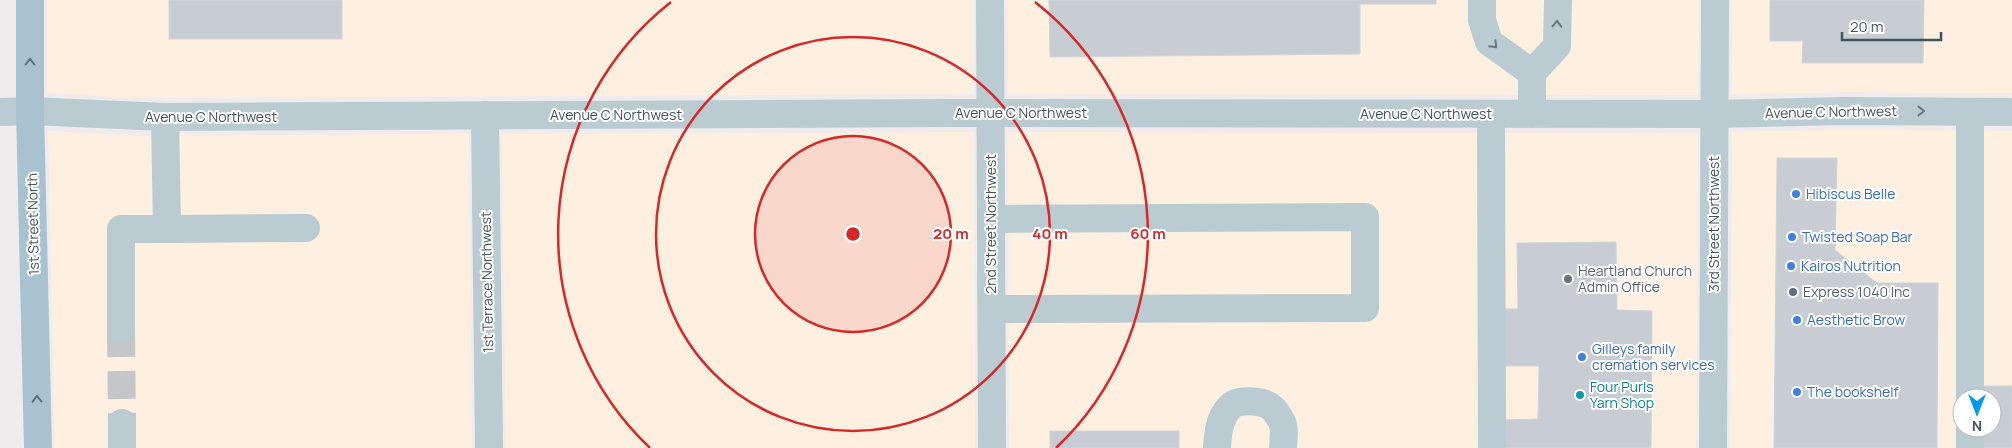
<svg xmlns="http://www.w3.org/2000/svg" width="2012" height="448" viewBox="0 0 2012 448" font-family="Manrope,sans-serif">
	<rect width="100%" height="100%" fill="#f0eced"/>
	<!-- commercial -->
	<g fill="#fef0e1" fill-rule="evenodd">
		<polygon points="47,0 974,0 974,94 138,98 47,93"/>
		<polygon points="1008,0 1699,0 1698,95 1008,94"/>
		<polygon points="1732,0 2012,0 2012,93 1843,92 1732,94"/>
		<path d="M1843,130L2012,131V448H1730L1732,132ZM1962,398H1992V428H1962Z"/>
		<polygon points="48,131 138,136 469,134 472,448 55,448"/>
		<polygon points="974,132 975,448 506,448 502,134"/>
		<polygon points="1008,132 1698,133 1696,448 1009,448"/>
	</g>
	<!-- building -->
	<g fill="#c7cdd2" stroke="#cfd4d9">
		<rect x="169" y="0" width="173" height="39"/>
		<polygon points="1049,0 1436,0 1436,4 1360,4 1360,54 1050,57"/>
		<polygon points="1770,0 1924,0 1923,63 1802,63 1803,41 1770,41"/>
		<polygon points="1777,158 1837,158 1835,250 1877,283 1938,283 1937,448 1774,448"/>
		<polygon points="1616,242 1617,310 1652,311 1651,448 1502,448 1502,420 1538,419 1539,366 1505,366 1505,309 1518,309 1517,243"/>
		<polygon points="1982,386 2012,386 2012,448 1982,448 1982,428 1992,428 1992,398 1982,398"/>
		<rect x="1050" y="431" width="129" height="17"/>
	</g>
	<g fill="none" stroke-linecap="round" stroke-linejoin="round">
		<!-- minor-tunnel -->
		<polyline stroke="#c4c6c9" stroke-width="28" stroke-dasharray="28 14" stroke-linecap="butt" points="121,329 122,423"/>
		<!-- minor -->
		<g stroke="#bacbd1" stroke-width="28">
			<polyline points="990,0 992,448"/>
			<polyline points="1482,0 1482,20 1489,42 1532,73"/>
			<polyline points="0,112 30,111 165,117 953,113 1715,114 1843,111 2012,112"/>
			<polyline points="1491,114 1492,448"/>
			<polyline points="1532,114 1532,73 1557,46 1558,0"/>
			<polyline points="485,115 489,448"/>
			<polyline points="165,117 167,229 306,228"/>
			<polyline points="991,219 1365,217 1365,308 992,309"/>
			<polyline points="121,329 121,229 167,229"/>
			<polyline points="1970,398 1970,112"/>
			<polyline points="122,423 122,448"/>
			<path d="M1217,448C1218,433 1219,419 1229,408C1237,398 1263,400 1272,408C1276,411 1282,421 1283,425C1285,431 1283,441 1283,448"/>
			<polyline points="1713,448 1715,0"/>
			<polyline points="1970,448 1970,428"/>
		</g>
		<!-- major -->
		<polyline stroke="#a8c3cf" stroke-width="28" points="30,0 30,111 38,448"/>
	</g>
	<!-- one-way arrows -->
	<defs><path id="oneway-chevron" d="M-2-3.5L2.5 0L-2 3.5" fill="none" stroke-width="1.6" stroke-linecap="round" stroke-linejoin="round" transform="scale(1.25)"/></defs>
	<g stroke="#66787f">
		<use href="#oneway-chevron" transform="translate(1557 24) rotate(-88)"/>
		<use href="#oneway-chevron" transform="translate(1494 45) rotate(46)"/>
		<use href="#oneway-chevron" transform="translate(1921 111)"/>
	</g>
	<g stroke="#5c7079">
		<use href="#oneway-chevron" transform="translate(30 62) rotate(-90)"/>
		<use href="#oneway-chevron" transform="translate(37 399) rotate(-91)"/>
	</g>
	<!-- distance rings -->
	<circle cx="853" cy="234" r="98" fill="#d62828" fill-opacity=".12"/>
	<g fill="none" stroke="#d62828" stroke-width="2.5">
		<circle cx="853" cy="234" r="98"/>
		<circle cx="853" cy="234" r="197"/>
		<path d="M650 448A295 295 0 0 1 671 2M1035 2A295 295 0 0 1 1056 448"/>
	</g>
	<!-- markers -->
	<g fill="#3f7fe0" stroke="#fff" stroke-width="2">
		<circle cx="1796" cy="194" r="5"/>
		<circle cx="1792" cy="237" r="5"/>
		<circle cx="1791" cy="266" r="5"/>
		<circle cx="1797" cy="320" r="5"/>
		<circle cx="1582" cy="357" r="5"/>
		<circle cx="1797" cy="392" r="5"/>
	</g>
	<circle fill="#6b7280" stroke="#fff" stroke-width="2" cx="1568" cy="279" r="5"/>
	<circle fill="#5c6f8a" stroke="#fff" stroke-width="2" cx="1793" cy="292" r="5"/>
	<circle fill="#0f9aa8" stroke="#fff" stroke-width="2" cx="1580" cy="395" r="5"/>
	<g text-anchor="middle" stroke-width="4" stroke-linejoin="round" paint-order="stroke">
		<!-- street labels -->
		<g font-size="14" fill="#42555c" stroke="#fff">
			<text transform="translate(1831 112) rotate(-1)" y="5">Avenue C Northwest</text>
			<text x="1021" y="118">Avenue C Northwest</text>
			<text x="1426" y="119">Avenue C Northwest</text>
			<text x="616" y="120">Avenue C Northwest</text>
			<text x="211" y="122">Avenue C Northwest</text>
			<text transform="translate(33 224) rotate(-91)" y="5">1st Street North</text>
			<text transform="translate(991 224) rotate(-90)" y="5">2nd Street Northwest</text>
			<text transform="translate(1714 224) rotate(-90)" y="5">3rd Street Northwest</text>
			<text transform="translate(487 282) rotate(-91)" y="5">1st Terrace Northwest</text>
		</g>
		<!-- shop labels -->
		<g font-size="14" fill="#366cbe" stroke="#fff" text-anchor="start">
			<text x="1806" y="199">Hibiscus Belle</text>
			<text x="1802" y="242">Twisted Soap Bar</text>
			<text x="1801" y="271">Kairos Nutrition</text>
			<text x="1807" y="325">Aesthetic Brow</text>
			<text x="1592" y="354">Gilleys family<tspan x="1592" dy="16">cremation services</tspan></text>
			<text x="1807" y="397">The bookshelf</text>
		</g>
		<!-- worship labels -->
		<g font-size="14" fill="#5b616d" stroke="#fff" text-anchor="start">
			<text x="1578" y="276">Heartland Church<tspan x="1578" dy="16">Admin Office</tspan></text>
		</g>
		<!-- service labels -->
		<g font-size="14" fill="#4e5e75" stroke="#fff" text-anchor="start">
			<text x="1803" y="297">Express 1040 Inc</text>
		</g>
		<!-- culture labels -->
		<g font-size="14" fill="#0d838f" stroke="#fff" text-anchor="start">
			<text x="1590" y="392">Four Purls<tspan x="1590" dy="16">Yarn Shop</tspan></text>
		</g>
	</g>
	<circle cx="853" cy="234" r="8" fill="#d62828" stroke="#fff" stroke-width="2.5"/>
	<g font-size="15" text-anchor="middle" font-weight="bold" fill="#d62828" stroke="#fff" stroke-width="4" stroke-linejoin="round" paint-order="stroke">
		<text x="951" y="239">20 m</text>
		<text x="1050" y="239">40 m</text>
		<text x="1148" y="239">60 m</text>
	</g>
	<!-- north arrow -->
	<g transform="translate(1977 413) rotate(180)"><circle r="24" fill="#ffffff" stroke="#b3bbbe"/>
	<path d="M0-4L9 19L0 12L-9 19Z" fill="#0398f2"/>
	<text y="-8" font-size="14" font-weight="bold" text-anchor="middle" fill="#42555c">N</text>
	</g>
	<!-- scale -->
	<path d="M1842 32v8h99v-8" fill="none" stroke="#42555c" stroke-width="2.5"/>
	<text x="1850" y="32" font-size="15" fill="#42555c" stroke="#ffffff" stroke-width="4" paint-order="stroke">20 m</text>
</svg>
